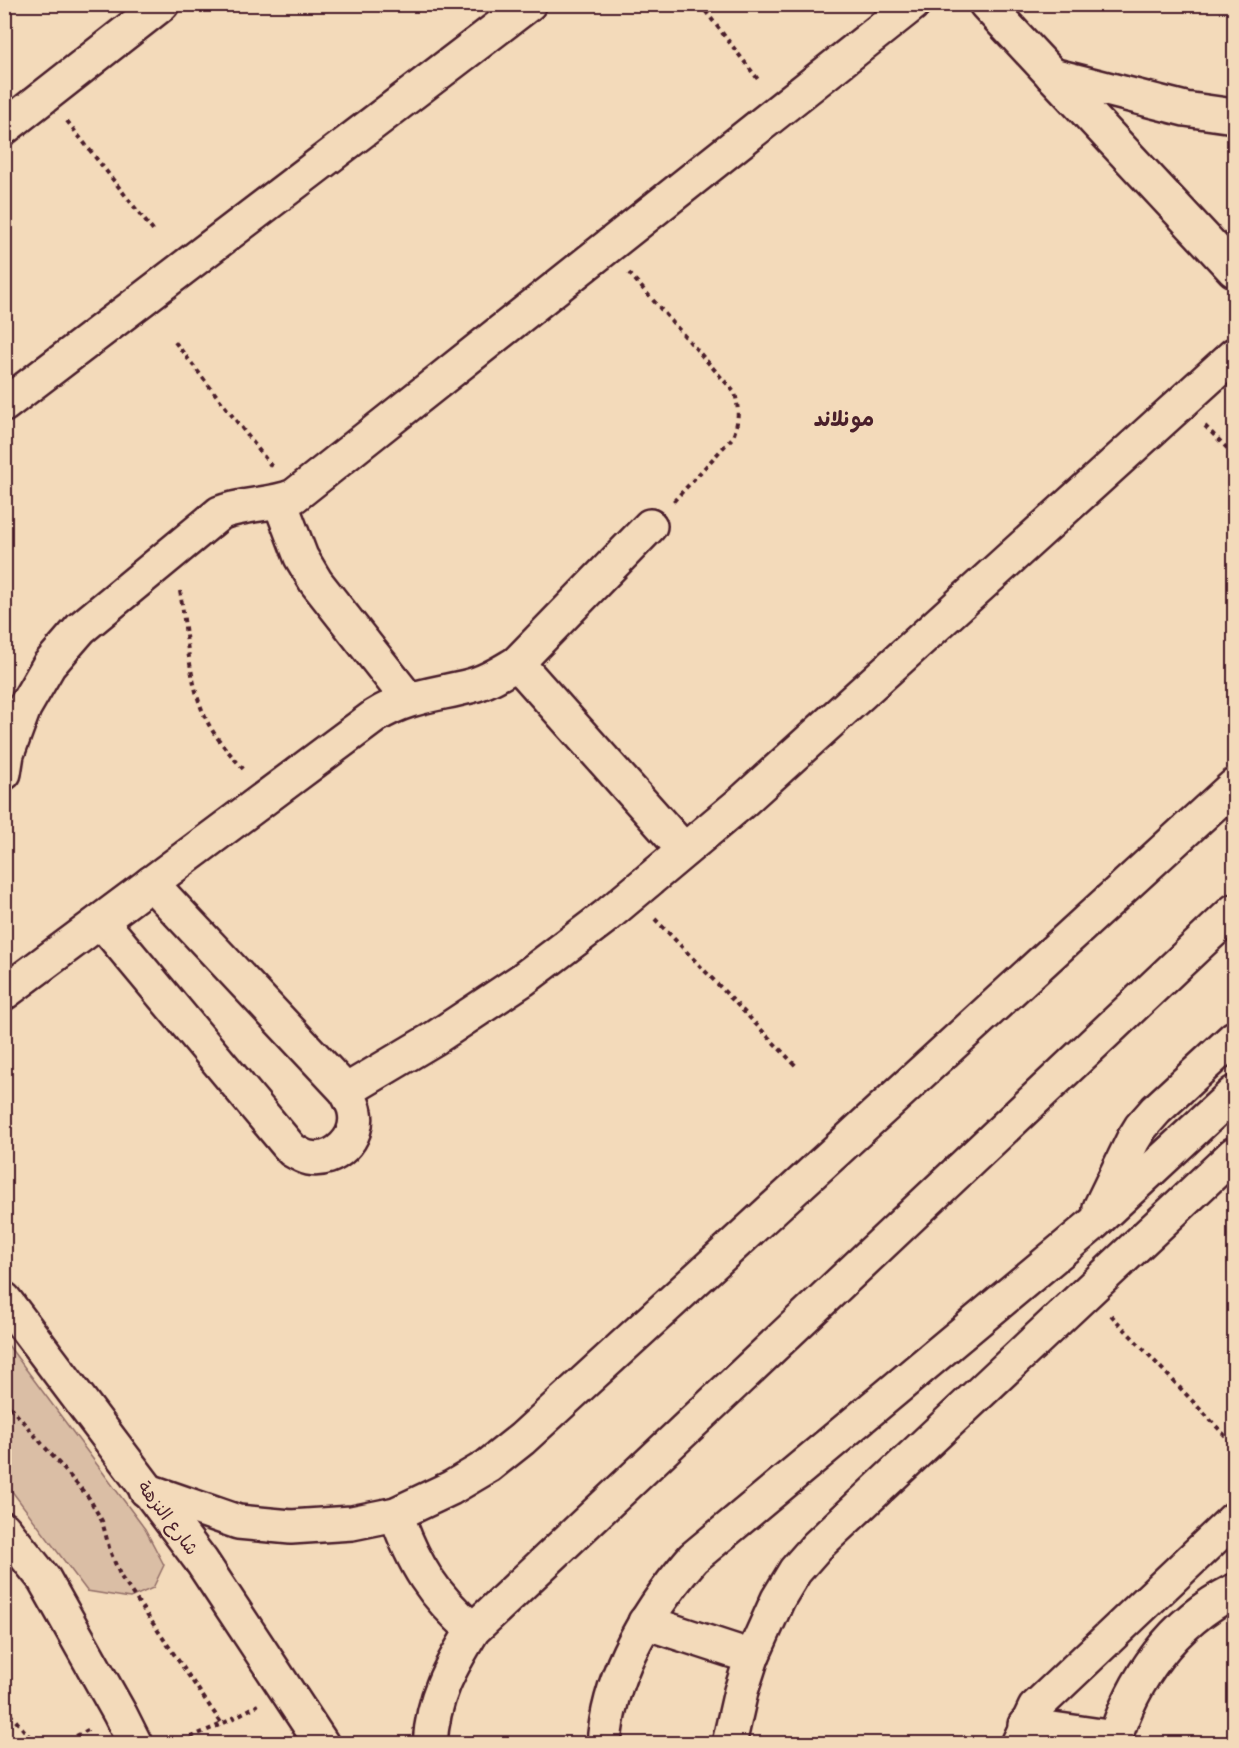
<svg xmlns="http://www.w3.org/2000/svg" width="1239" height="1748" viewBox="0 0 1239 1748" font-family="'Balsamiq Sans','Playpen Sans Arabic',sans-serif">
	<rect width="100%" height="100%" fill="#f3daba"/>
	<filter id="ink" filterUnits="userSpaceOnUse"><feTurbulence type="fractalNoise" baseFrequency=".0167" numOctaves="2"/><feDisplacementMap in="SourceGraphic" scale="12" xChannelSelector="R" yChannelSelector="G"/><feConvolveMatrix kernelMatrix="1 2 1 2 8 2 1 2 1" color-interpolation-filters="sRGB"/></filter>
	<g filter="url(#ink)">
		<!-- green -->
		<polygon fill="#dabea5" stroke="#926e68" stroke-width="1.5" points="5,1341 145,1529 164,1565 153,1588 130,1598 87,1591 5,1482"/>
		<g fill="none" stroke-linecap="round" stroke-linejoin="round">
			<!-- minor casing -->
			<g stroke="#4a1f2b" stroke-width="38">
				<g id="minor">
					<polyline points="986,4 1234,270"/>
					<polyline points="1052,75 1185,109 1234,116"/>
					<polyline points="4,128 162,4"/>
					<polyline points="4,405 529,4"/>
					<polyline points="280,502 301,557 316,582 408,699"/>
					<polyline points="517,663 684,850"/>
					<path d="M4,773L7,754L24,708L49,665L81,628L220,513C244,503 270,506 294,496L913,4"/>
					<path d="M101,921L292,1150C297,1153 304,1157 309,1158C335,1163 360,1138 355,1112C354,1105 349,1097 346,1091L151,883"/>
					<path d="M4,993L375,716C407,696 435,695 470,686C487,682 502,672 517,663L650,526"/>
					<polyline points="346,1091 435,1038 522,980 605,917 742,802 1234,355"/>
					<polyline points="1100,1208 1133,1140 1141,1127 1156,1110 1234,1038"/>
					<polyline points="645,1622 752,1657"/>
					<polyline points="1025,1725 1115,1738"/>
					<path d="M604,1744C609,1673 648,1610 693,1558L1092,1225L1234,1093"/>
					<polyline points="729,1744 741,1691 752,1657 778,1599 795,1571 817,1546 1234,1154"/>
					<polyline points="1018,1744 1035,1708 1234,1519"/>
					<path d="M1113,1744C1133,1678 1173,1622 1234,1591"/>
				</g>
			</g>
			<!-- tertiary casing -->
			<g stroke="#4a1f2b" stroke-width="38">
				<g id="tertiary">
					<polyline points="146,1490 238,1522 291,1527 352,1523 396,1514 451,1488 488,1466 522,1439 1234,786"/>
					<path d="M396,1514C414,1565 432,1594 473,1630"/>
					<path d="M430,1744C433,1697 449,1669 473,1630L1234,911"/>
				</g>
			</g>
			<!-- secondary casing -->
			<g stroke="#4a1f2b" stroke-width="38">
				<g id="secondary">
					<polyline points="4,1299 202,1562 322,1744"/>
					<polyline points="4,1529 44,1579 120,1714 135,1744"/>
				</g>
			</g>
			<!-- path -->
			<g stroke="#4a1f2b" stroke-width="4" stroke-dasharray="4.5 4.5" stroke-linecap="butt">
				<polyline points="700,4 760,82"/>
				<polyline points="67,121 154,232"/>
				<path d="M629,273L735,393C739,409 739,421 733,437L672,503"/>
				<polyline points="175,342 272,467"/>
				<polyline points="1205,426 1234,455"/>
				<path d="M180,591C187,632 188,685 208,723C217,740 232,756 245,771"/>
				<polyline points="655,919 796,1066"/>
				<polyline points="1111,1315 1234,1445"/>
				<polyline points="4,1400 89,1498 102,1521 110,1551 121,1577 222,1724"/>
				<polyline points="4,1707 34,1742 55,1744"/>
				<polyline points="60,1744 90,1729"/>
				<polyline points="174,1744 222,1724 258,1705"/>
			</g>
			<!-- minor -->
			<use href="#minor" stroke="#f3daba" stroke-width="33"/>
			<!-- tertiary -->
			<use href="#tertiary" stroke="#f3daba" stroke-width="33"/>
			<!-- secondary -->
			<use href="#secondary" stroke="#f3daba" stroke-width="33"/>
		</g>
	</g>
	<g text-anchor="middle" stroke-width="4.5" stroke-linejoin="round" paint-order="stroke">
		<!-- street labels -->
		<g font-size="18" fill="#4a1f2b" stroke="#f3daba">
			<text transform="translate(168 1518) rotate(53)" y="6">شارع النزهة</text>
		</g>
		<!-- quarter labels -->
		<g font-size="21" font-weight="bold" fill="#4a1f2b" stroke="#f3daba">
			<text x="844" y="426">مونلاند</text>
		</g>
	</g>
	<!-- margin -->
	<rect width="1239" height="1748" fill="none" stroke="#f3daba" stroke-width="24"/>
	<rect x="12" y="12" width="1215" height="1724" fill="none" stroke="#4a1f2b" stroke-width="2" filter="url(#ink)"/>
</svg>
